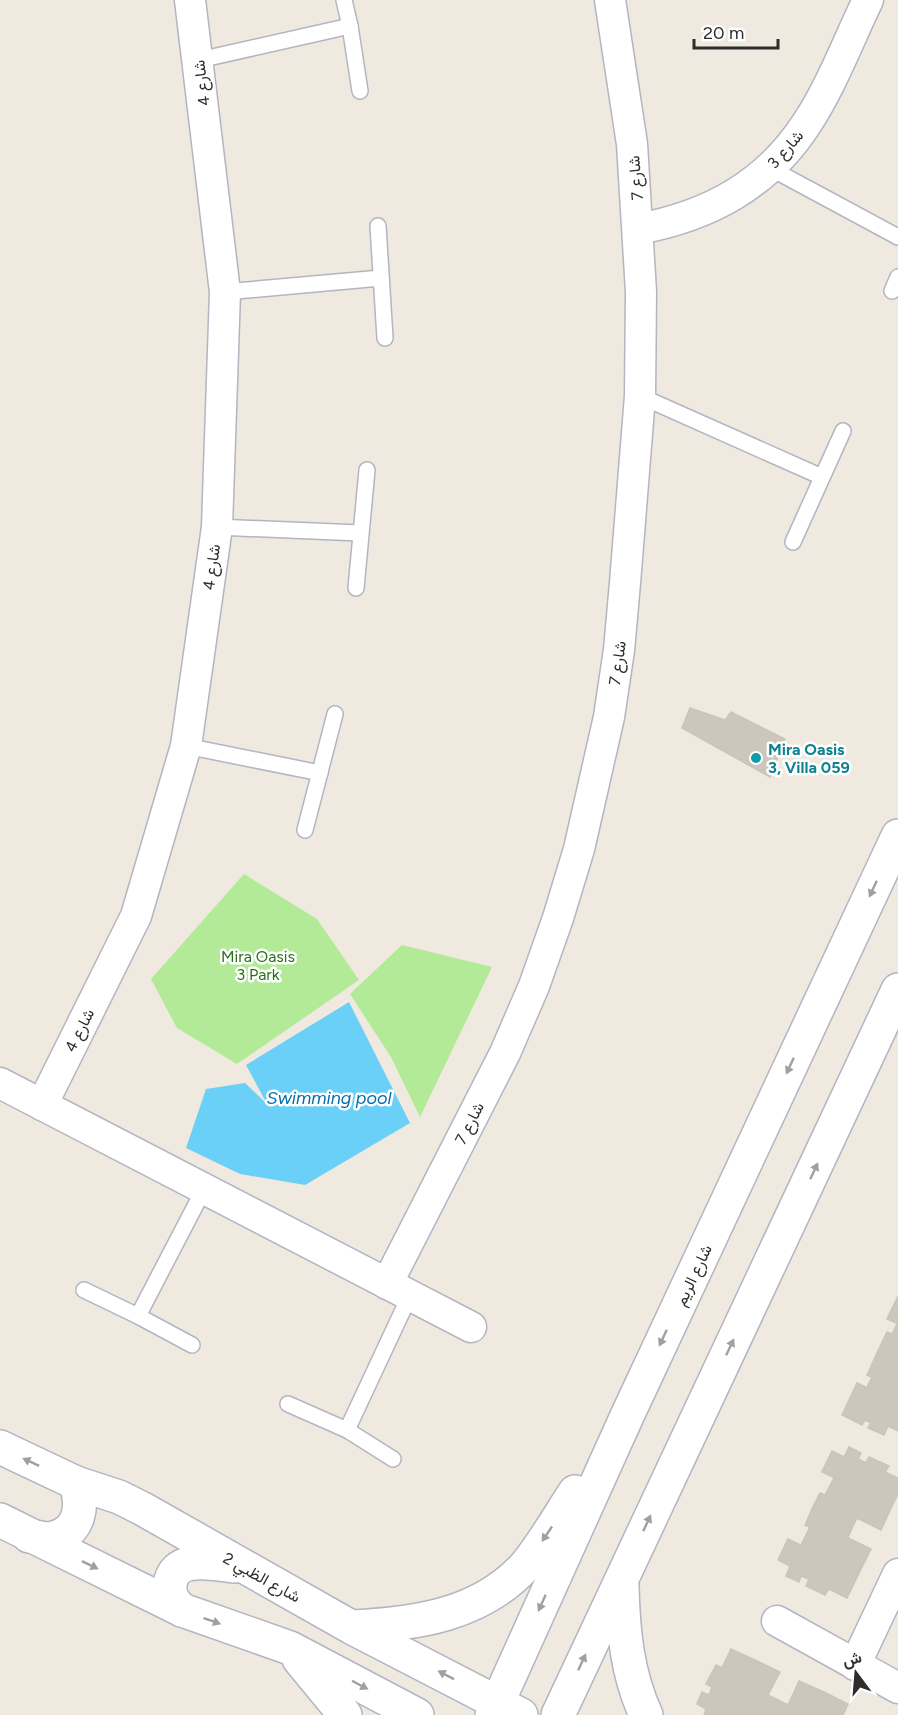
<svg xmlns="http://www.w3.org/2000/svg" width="898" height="1715" viewBox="0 0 898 1715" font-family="Figtree,Vazirmatn,sans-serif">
	<rect width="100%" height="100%" fill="#efe9df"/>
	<!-- green -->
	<g fill="#b2ea98">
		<polygon points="244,874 317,919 359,980 237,1064 177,1028 151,979"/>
		<polygon points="402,945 492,967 420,1117 391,1057 350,994"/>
	</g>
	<!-- water -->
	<polygon fill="#6bd0f8" points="349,1002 410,1123 305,1185 240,1174 186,1148 206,1089 245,1083 267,1104 246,1065"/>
	<!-- building -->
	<g fill="#cbc7bd" stroke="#cbc5b8" stroke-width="1.5">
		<polygon points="690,708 725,720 731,712 785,739 770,777 682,728"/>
		<polygon points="898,1296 898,1324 887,1319"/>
		<polygon points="897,1324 898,1324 898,1363 877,1353 887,1332 892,1334"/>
		<polygon points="877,1353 898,1363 898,1402 867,1387 872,1377 867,1375"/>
		<polygon points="857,1383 898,1402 898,1431 888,1426 884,1435 868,1428 871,1423 865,1420 862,1425 842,1415"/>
		<polygon points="849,1447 861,1453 858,1459 866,1463 869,1457 889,1466 885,1472 898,1478 898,1494 892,1506 822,1472 832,1451 844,1457"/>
		<polygon points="834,1478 892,1506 881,1530 857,1518 852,1528 812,1509 820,1493 825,1495"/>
		<polygon points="812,1509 852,1528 848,1538 871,1549 859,1573 801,1545 810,1527 805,1525"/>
		<polygon points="788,1539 859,1573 847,1598 829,1589 825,1595 806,1586 809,1579 801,1576 799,1582 786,1576 790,1566 778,1560"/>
		<polygon points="731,1649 755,1660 729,1715 704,1715 706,1709 697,1704 702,1692 709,1695 712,1687 706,1684 716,1665 722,1668"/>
		<polygon points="755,1660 780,1672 768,1695 778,1700 771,1715 729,1715"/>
		<polygon points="799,1681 824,1692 813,1715 771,1715 778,1700 788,1705"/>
		<polygon points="824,1692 848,1704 843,1715 813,1715"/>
	</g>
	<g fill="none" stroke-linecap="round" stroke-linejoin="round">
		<!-- service casing -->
		<g stroke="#b3b5c2" stroke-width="18">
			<g id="service">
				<polyline points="344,0 350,26 360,91"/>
				<polyline points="199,60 350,26"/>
				<polyline points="770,168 898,237"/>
				<polyline points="378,226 385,338"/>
				<polyline points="892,291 898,277"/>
				<polyline points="225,292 381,278"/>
				<polyline points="640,396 822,477"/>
				<polyline points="217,527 360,533"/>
				<polyline points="793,542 843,431"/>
				<polyline points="356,588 367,470"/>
				<polyline points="186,746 320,773"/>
				<polyline points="305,830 335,714"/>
				<polyline points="84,1290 138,1316 192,1345"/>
				<polyline points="138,1316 204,1189"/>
				<polyline points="288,1404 347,1430 393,1459"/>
				<polyline points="347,1430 410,1295"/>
			</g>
		</g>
		<!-- minor casing -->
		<g stroke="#b3b5c2" stroke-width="33">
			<g id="minor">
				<path d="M638,229C709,216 767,185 807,123C831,87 849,39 868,0"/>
				<polyline points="0,1083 471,1327"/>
				<polyline points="42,1105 136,916 186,746 217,527 225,292 190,0"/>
				<polyline points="387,1284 505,1053 534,986 558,918 579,849 609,717 619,650 625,583 640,396 641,292 632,144 610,0"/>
				<polyline points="777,1621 898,1688"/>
				<polyline points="855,1665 898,1574"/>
			</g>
		</g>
		<!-- tertiary casing -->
		<g stroke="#b3b5c2" stroke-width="36">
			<g id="tertiary">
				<polyline points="0,1447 76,1483 119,1497 143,1509 351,1627 521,1715"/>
				<polyline points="0,1520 182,1610 290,1648 417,1715"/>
				<path d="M29,1536C37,1537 46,1540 53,1538C81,1532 83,1505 76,1483"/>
				<path d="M622,1586C623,1630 627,1674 646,1715"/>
				<path d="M182,1610C174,1603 169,1596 170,1585C174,1553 213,1564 235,1566"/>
				<path d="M352,1627C416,1624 481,1615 526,1565C544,1543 559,1516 575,1492"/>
				<polyline points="299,1659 345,1715"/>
				<polyline points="492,1715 627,1416 898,836"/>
				<polyline points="558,1715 898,990"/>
			</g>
		</g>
		<!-- service -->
		<use href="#service" stroke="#fff" stroke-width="15"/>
		<!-- minor -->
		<use href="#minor" stroke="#fff" stroke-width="30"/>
		<!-- tertiary -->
		<use href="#tertiary" stroke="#fff" stroke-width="33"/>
	</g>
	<!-- one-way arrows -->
	<defs><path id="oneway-solid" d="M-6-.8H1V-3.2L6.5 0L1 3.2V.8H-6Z" transform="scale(1.5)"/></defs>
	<g fill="#a0a0a0">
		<use href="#oneway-solid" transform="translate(873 889) rotate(115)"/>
		<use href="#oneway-solid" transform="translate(790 1066) rotate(115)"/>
		<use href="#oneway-solid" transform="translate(814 1171) rotate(-65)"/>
		<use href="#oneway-solid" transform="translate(663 1338) rotate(115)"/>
		<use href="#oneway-solid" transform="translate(730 1347) rotate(-65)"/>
		<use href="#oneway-solid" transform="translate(31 1462) rotate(-155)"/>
		<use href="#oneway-solid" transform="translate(647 1523) rotate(-65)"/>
		<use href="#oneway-solid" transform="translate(547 1534) rotate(124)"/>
		<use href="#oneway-solid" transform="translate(90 1565) rotate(26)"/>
		<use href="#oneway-solid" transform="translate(542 1603) rotate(114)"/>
		<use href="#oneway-solid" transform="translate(212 1621) rotate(19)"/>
		<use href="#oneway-solid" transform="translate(582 1662) rotate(-65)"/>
		<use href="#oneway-solid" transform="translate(446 1675) rotate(-153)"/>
		<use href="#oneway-solid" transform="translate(360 1685) rotate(28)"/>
	</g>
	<!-- markers -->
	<circle fill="#0f9aa8" stroke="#fff" stroke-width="2" cx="756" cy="758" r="6"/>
	<g text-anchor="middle" stroke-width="5" stroke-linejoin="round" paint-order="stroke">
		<!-- street labels -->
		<g font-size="16" fill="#2d2d2d" stroke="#fff">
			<text transform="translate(201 83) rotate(-97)" y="6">شارع 4</text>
			<text transform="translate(785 149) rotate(-49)" y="6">شارع 3</text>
			<text transform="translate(635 178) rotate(-95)" y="6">شارع 7</text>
			<text transform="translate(211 567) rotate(-82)" y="6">شارع 4</text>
			<text transform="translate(617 663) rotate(-82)" y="6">شارع 7</text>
			<text transform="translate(79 1030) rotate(-63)" y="6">شارع 4</text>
			<text transform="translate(469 1123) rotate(-63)" y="6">شارع 7</text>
			<text transform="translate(693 1275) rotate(-65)" y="6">شارع الريم</text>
			<text transform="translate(262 1577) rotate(29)" y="6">شارع الظبي 2</text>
		</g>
		<!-- culture labels -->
		<g font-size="16" font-weight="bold" fill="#0d838f" stroke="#fff" text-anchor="start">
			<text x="768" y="755">Mira Oasis<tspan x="768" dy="18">3, Villa 059</tspan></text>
		</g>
		<!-- park labels -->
		<g font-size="16" fill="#277215" stroke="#fff">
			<text x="258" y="962">Mira Oasis<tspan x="258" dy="18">3 Park</tspan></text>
		</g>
		<!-- water labels -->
		<g font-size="18" font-style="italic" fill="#036eac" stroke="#fff">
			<text x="329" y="1104">Swimming pool</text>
		</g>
	</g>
	<!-- north arrow -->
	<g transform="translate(856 1673) rotate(344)" stroke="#ffffff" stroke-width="4.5" paint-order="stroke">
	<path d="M0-4.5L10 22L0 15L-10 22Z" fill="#2d2d2d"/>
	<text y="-9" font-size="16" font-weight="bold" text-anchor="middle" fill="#2d2d2d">ش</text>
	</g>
	<!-- scale -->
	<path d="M694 39v9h84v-9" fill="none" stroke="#2d2d2d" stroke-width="3"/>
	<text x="703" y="39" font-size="18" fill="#2d2d2d" stroke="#ffffff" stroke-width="4.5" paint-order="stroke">20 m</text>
</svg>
